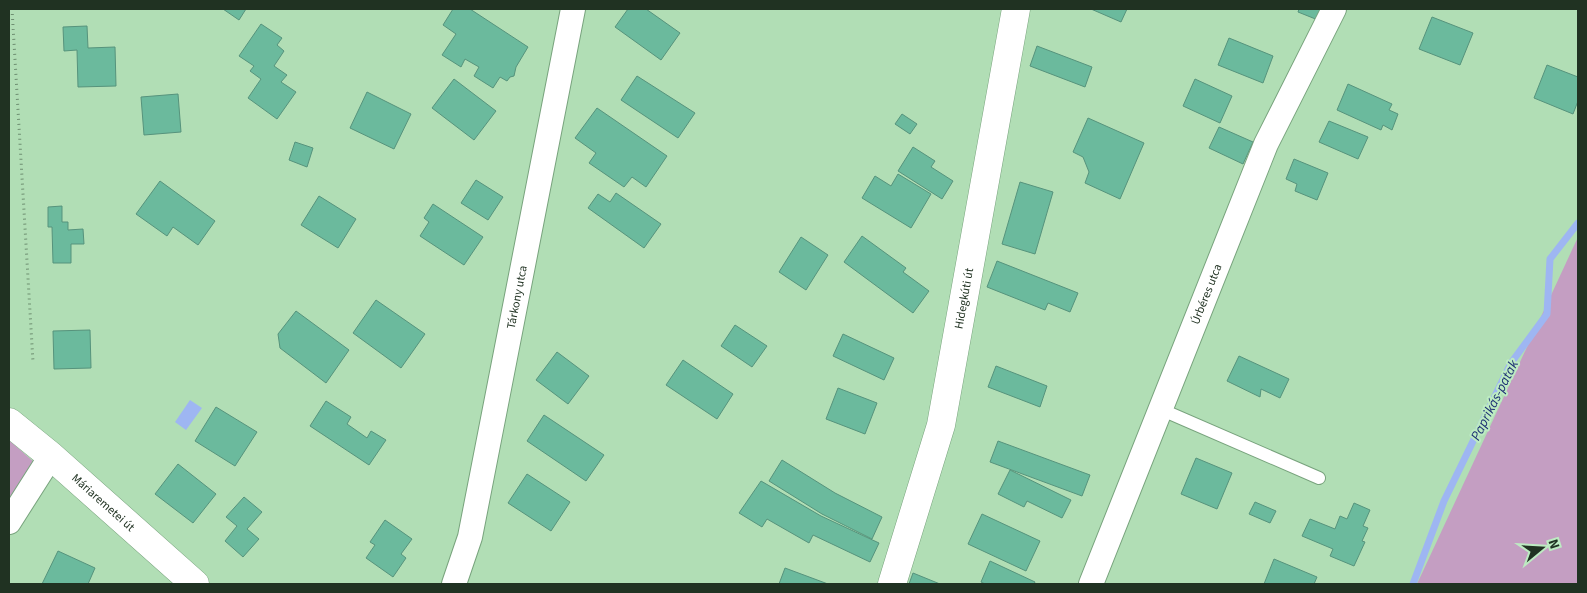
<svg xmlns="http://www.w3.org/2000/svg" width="1587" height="593" viewBox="0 0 1587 593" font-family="'Source Sans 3',sans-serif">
	<rect width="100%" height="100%" fill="#b1deb5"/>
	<!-- green -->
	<g fill="#c49ec2">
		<polygon points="1578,237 1578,584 1417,584"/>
		<polygon points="9,440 35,463 9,500"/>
	</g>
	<!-- water -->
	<polygon fill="#9eb6f2" points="190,400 202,408 186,430 175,422"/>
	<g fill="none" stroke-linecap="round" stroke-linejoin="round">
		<!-- stream -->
		<polyline stroke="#9eb6f2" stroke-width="7" points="1413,584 1444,501 1511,363 1547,314 1550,259 1578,223"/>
	</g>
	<!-- building -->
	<g fill="#6bba9d" stroke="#56937c">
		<polygon points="223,9 246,9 239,20"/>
		<polygon points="453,9 470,9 528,47 516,67 514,76 510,77 507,81 500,77 493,88 474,76 479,67 465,59 461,67 442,55 456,34 443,25"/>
		<polygon points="628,9 646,9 680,33 661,60 615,27"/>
		<polygon points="1091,9 1127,9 1121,22"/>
		<polygon points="1299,9 1323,9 1318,20 1298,12"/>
		<polygon points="1432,17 1473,33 1460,65 1419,49"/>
		<polygon points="261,24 282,38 277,45 284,51 274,66 287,75 281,82 296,92 277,119 248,98 261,79 250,71 254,66 239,56"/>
		<polygon points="87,26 88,48 115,47 116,86 78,87 77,50 64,51 63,27"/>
		<polygon points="1229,38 1273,56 1263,83 1218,65"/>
		<polygon points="1037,46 1092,67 1085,87 1030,66"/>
		<polygon points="1547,65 1578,77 1578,101 1573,114 1534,98"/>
		<polygon points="637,76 695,113 678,138 621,100"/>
		<polygon points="454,79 496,111 474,140 432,108"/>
		<polygon points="1195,79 1232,96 1220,123 1183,106"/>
		<polygon points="1348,84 1392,104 1389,110 1398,114 1392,130 1383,125 1381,130 1337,110"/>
		<polygon points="367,92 411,114 394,149 350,128"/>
		<polygon points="178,94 181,132 144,135 141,97"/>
		<polygon points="597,108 667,156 646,187 632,177 624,187 589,163 596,153 575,138"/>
		<polygon points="902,114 917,124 910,134 895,124"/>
		<polygon points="1088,118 1144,143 1120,199 1085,183 1089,172 1083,157 1073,152"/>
		<polygon points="1329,121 1368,137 1358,159 1319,142"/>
		<polygon points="1219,127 1253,142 1243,164 1209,148"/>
		<polygon points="295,142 313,148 307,167 289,160"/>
		<polygon points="913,147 935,161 931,167 953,181 942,199 898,171"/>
		<polygon points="1294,159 1328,173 1317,200 1295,191 1297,184 1286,179"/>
		<polygon points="898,174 931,194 911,228 862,198 875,176 891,186"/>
		<polygon points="476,180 503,197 488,220 461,203"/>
		<polygon points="160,181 215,221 198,245 173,227 167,236 136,214"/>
		<polygon points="1020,182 1053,192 1035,254 1002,244"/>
		<polygon points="616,193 661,224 644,248 588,208 598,194 610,202"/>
		<polygon points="319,196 356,219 338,248 301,225"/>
		<polygon points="433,204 483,237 464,265 420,236 429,222 424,218"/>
		<polygon points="62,206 62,222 68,222 68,230 83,229 84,244 71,244 71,263 53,263 52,227 48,227 48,207"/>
		<polygon points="862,236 906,268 903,272 929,291 913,313 844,262"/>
		<polygon points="801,237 828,255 806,290 779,272"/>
		<polygon points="997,261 1078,293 1070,312 1048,303 1045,310 987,287"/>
		<polygon points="376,300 425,334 401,368 353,333"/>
		<polygon points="296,311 349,350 326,383 280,348 278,334"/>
		<polygon points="735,325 767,346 752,367 721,346"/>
		<polygon points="90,330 91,368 54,369 53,331"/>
		<polygon points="843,334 894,358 884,380 833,356"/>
		<polygon points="557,352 589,376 568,404 536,380"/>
		<polygon points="1239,356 1289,379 1280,398 1261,389 1260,397 1227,381"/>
		<polygon points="683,360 733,394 717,419 666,385"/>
		<polygon points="996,366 1047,386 1040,407 988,387"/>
		<polygon points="838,388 877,403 865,434 826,419"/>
		<polygon points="326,401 351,417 347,424 367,438 371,431 386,440 369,465 310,426"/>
		<polygon points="216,407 257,432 235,466 195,441"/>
		<polygon points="544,415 604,455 586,481 527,441"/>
		<polygon points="998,441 1090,475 1082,496 990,462"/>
		<polygon points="1196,458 1232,473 1217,509 1181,494"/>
		<polygon points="782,460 835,493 882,517 872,539 822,514 769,481"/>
		<polygon points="178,464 216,494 193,523 155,494"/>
		<polygon points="1010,470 1071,500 1062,518 1027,501 1024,507 998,494"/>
		<polygon points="527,474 570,502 551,531 508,503"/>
		<polygon points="761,481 821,516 879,543 870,562 813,535 809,543 767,519 762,527 739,513"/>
		<polygon points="244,497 262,512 247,529 259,539 243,557 225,541 237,526 226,517"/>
		<polygon points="1255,502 1276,511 1270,523 1249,514"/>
		<polygon points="1354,503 1370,510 1363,526 1368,528 1362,541 1365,542 1354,566 1330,556 1333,549 1302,536 1310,519 1335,529 1340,516 1347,519"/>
		<polygon points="982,514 1040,541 1026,571 968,544"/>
		<polygon points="385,520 412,539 401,554 406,558 393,577 366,558 375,545 370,542"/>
		<polygon points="58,551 95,568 88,584 42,584"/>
		<polygon points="1274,559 1317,577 1314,584 1264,584"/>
		<polygon points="990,561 1035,582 1034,584 985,584 981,582"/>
		<polygon points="785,568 828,584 779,584"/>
		<polygon points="913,573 940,584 909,584"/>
	</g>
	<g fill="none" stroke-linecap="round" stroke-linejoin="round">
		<!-- lane casing -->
		<g stroke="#78a37d" stroke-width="14">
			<polyline id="lane" points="1160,409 1319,478"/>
		</g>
		<!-- street casing -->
		<g stroke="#78a37d" stroke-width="26">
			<g id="street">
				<polyline points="9,522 51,456"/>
				<path id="s1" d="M454,584L470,537L573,9"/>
				<path id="s2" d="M1091,584L1266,144L1334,9"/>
			</g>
		</g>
		<!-- secondary casing -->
		<g stroke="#78a37d" stroke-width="29">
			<g id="secondary">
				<path id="s3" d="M9,422L51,456L195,584"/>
				<path id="s4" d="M892,584L941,425L1016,9"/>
			</g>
		</g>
		<!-- path -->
		<polyline stroke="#6e8f71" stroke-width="3" stroke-dasharray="1 4" stroke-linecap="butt" points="12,9 33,362"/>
		<!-- lane -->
		<use href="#lane" stroke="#fff" stroke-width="12"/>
		<!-- street -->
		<use href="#street" stroke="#fff" stroke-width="24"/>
		<!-- secondary -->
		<use href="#secondary" stroke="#fff" stroke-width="28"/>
	</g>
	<g text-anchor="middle" stroke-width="4" stroke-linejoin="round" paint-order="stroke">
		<!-- street labels -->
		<g font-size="12" fill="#203222" stroke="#bdebc2">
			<text dy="4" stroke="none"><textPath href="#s2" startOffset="312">Úrbéres utca</textPath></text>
			<text dy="4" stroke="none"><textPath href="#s1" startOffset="294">Tárkony utca</textPath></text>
			<text dy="4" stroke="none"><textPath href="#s4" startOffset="295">Hidegkúti út</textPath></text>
			<text dy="4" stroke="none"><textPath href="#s3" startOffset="124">Máriaremetei út</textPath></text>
		</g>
		<!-- water labels -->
		<g font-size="14" font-style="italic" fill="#1c2f73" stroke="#bdebc2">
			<text transform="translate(1494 400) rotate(-63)" y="5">Paprikás-patak</text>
		</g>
	</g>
	<!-- border -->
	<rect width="1587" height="593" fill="none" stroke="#203222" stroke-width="20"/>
	<!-- north arrow -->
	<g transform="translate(1542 548) rotate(72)" stroke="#bdebc2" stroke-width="4" paint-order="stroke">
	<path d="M0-4L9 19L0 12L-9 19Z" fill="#203222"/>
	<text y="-8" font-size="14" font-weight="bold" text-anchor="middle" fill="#203222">N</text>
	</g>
</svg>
